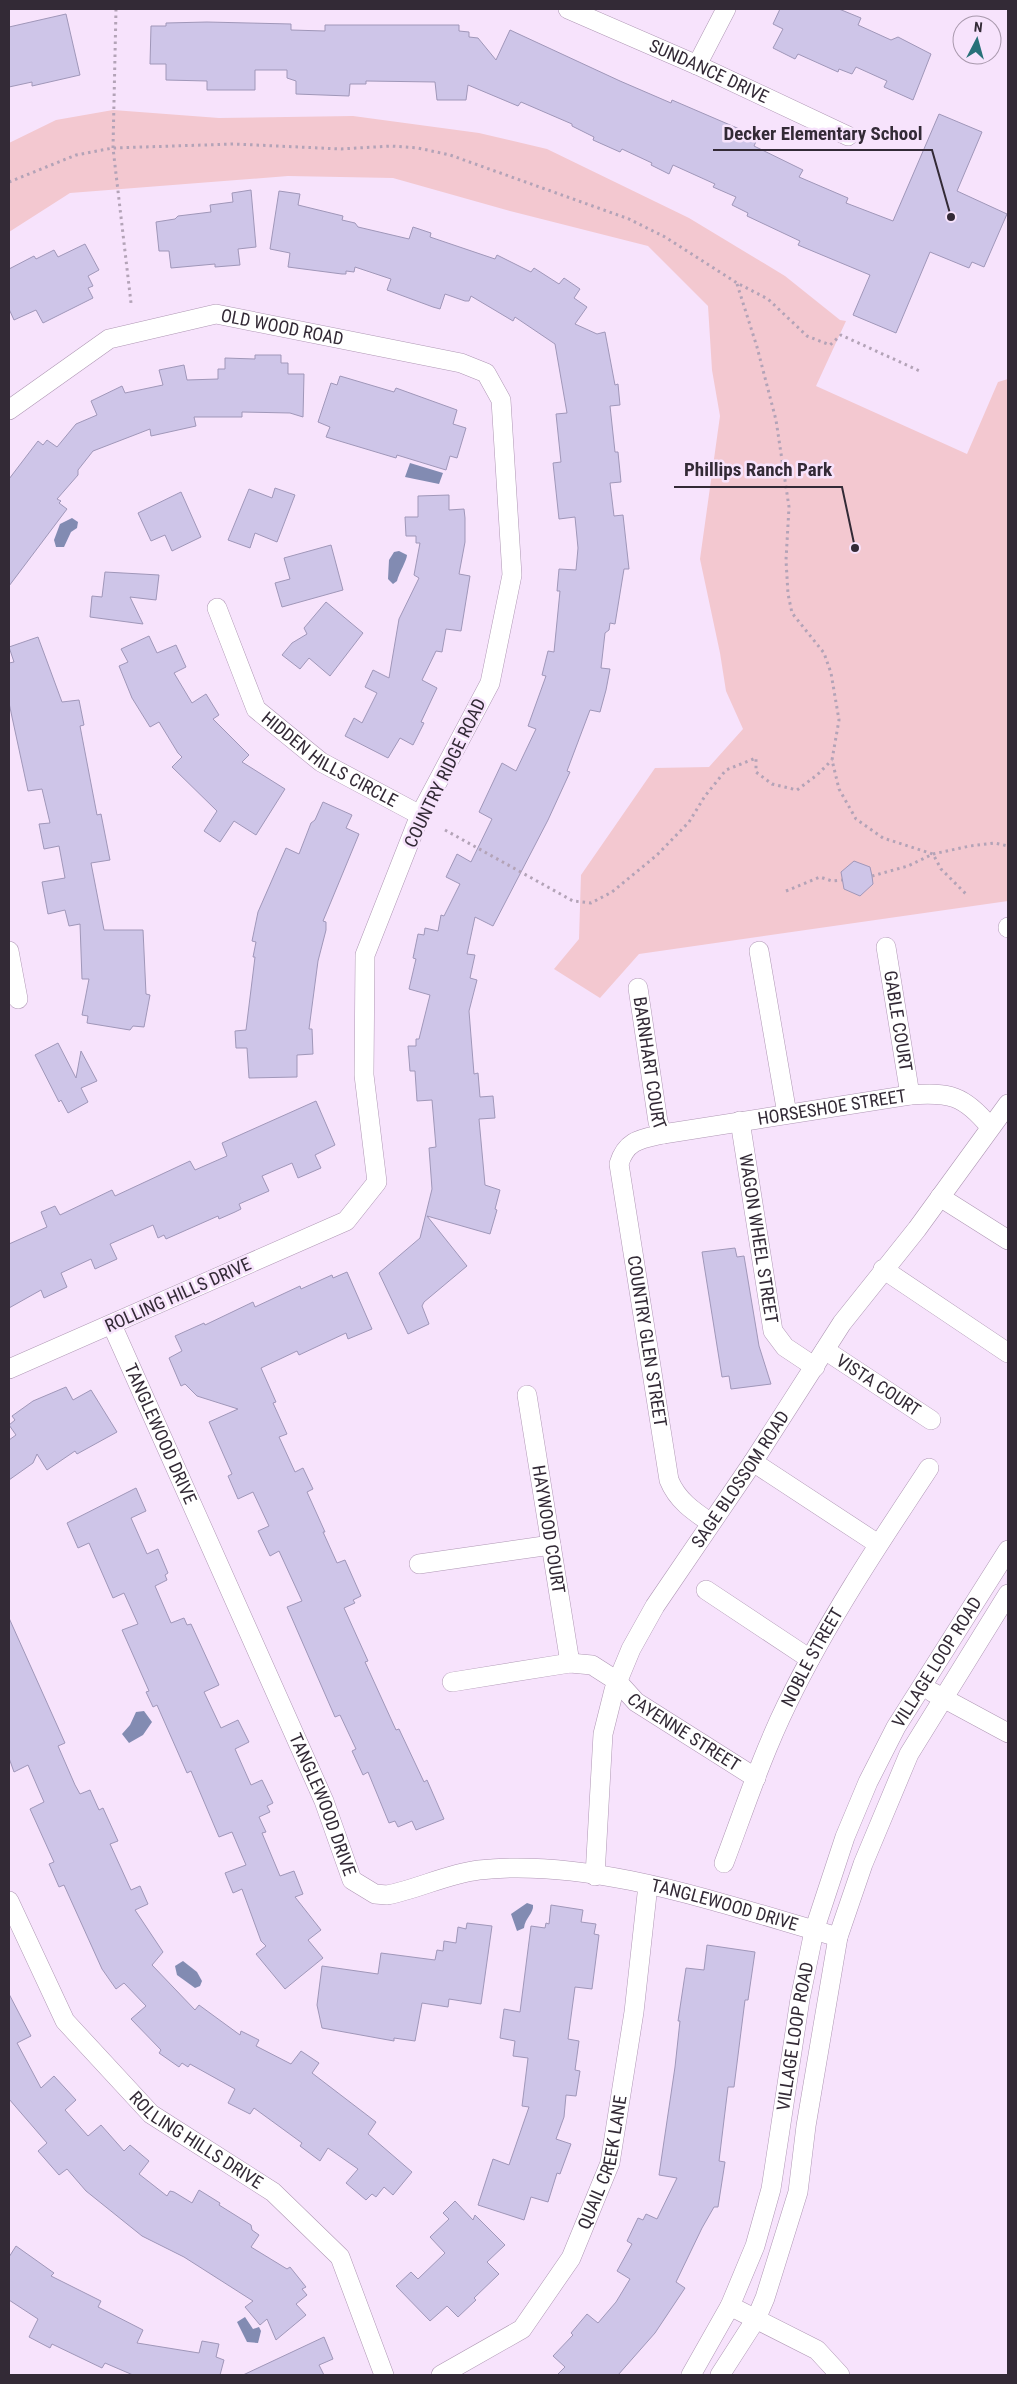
<svg xmlns="http://www.w3.org/2000/svg" width="1017" height="2384" viewBox="0 0 1017 2384" font-family="'Roboto Condensed',sans-serif">
	<rect width="100%" height="100%" fill="#f7e3fc"/>
	<!-- green -->
	<polygon fill="#f3c8d0" points="113,110 219,118 353,116 479,133 547,149 689,218 785,276 840,320 846,321 816,386 967,454 998,382 1008,379 1008,901 639,954 600,998 554,969 579,939 581,875 655,768 709,767 743,729 726,691 720,653 700,559 720,416 712,370 708,306 648,246 510,211 393,178 288,176 70,193 9,232 9,143 56,120"/>
	<!-- water -->
	<g fill="#828bb2">
		<polygon points="410,463 443,473 439,484 405,477"/>
		<polygon points="72,518 78,522 77,528 71,532 64,547 56,547 54,540 60,524"/>
		<path d="M399,551L407,555C407,560 399,573 397,581L393,584L388,579L389,560L394,552Z"/>
		<polygon points="144,1711 152,1722 143,1735 129,1743 122,1734 130,1725 136,1712"/>
		<path d="M527,1903L533,1905C534,1913 525,1918 524,1928L517,1931L511,1914Z"/>
		<polygon points="183,1961 197,1972 202,1981 200,1986 195,1988 177,1975 175,1966"/>
		<polygon points="245,2317 253,2329 259,2327 261,2331 258,2343 247,2342 237,2322"/>
	</g>
	<!-- building -->
	<g fill="#cec5e8" stroke="#a097b9">
		<polygon points="780,9 839,9 861,18 858,25 891,40 898,37 931,54 913,100 884,87 887,81 856,67 852,74 839,69 838,72 798,54 795,59 773,48 783,29 773,24"/>
		<polygon points="66,14 80,75 32,86 32,82 9,87 9,27"/>
		<polygon points="207,22 291,24 291,30 325,31 325,25 459,25 459,31 469,32 469,37 478,38 496,60 510,30 620,81 671,103 672,100 758,137 754,146 803,170 799,177 848,198 846,203 893,221 939,114 982,132 957,191 1007,214 984,267 972,262 969,268 930,252 896,333 853,315 870,275 798,245 800,241 747,216 748,213 732,205 736,197 713,187 715,184 673,165 669,174 651,165 652,163 622,149 620,152 593,140 594,137 572,126 572,124 521,102 518,106 468,85 466,100 437,100 435,82 366,81 366,84 350,84 349,96 296,94 296,81 287,78 287,70 255,70 255,90 207,90 207,81 166,80 166,64 150,64 151,26 166,26 166,23"/>
		<polygon points="251,190 256,247 238,249 240,265 215,267 215,264 171,268 169,251 159,251 156,222 175,219 178,216 211,212 210,205 233,202 232,193"/>
		<polygon points="279,191 300,194 298,205 343,216 342,220 355,223 358,227 409,239 413,227 431,233 430,237 495,259 497,255 531,272 534,268 559,284 564,278 580,289 574,298 587,307 575,324 597,334 605,332 615,385 618,384 620,405 610,406 615,452 618,452 621,482 610,483 614,516 623,515 629,569 624,569 615,624 610,623 609,630 605,633 601,668 610,669 606,690 600,712 590,710 567,771 570,772 548,820 493,926 475,917 467,954 475,955 470,978 477,980 469,1011 474,1074 478,1073 480,1097 493,1096 495,1118 479,1119 485,1185 500,1190 495,1209 497,1210 490,1234 427,1216 467,1266 424,1302 422,1306 429,1324 408,1334 379,1273 420,1238 432,1189 429,1148 436,1147 432,1100 417,1101 415,1071 410,1071 408,1046 416,1046 416,1039 419,1039 430,995 409,989 416,959 413,958 418,934 424,935 425,928 438,931 441,915 444,916 460,884 446,877 457,854 471,862 492,819 479,812 502,763 516,771 536,729 528,726 546,676 542,675 548,651 554,652 560,591 557,591 559,569 576,570 578,548 575,517 559,519 553,463 561,462 556,414 567,413 555,344 515,317 513,321 471,296 469,301 465,301 445,294 440,309 433,307 387,290 391,279 355,267 354,272 346,271 346,274 342,274 288,267 290,253 270,249"/>
		<polygon points="85,244 99,270 88,276 93,286 88,288 93,298 43,323 36,310 14,320 9,309 9,269 34,256 36,259 54,250 58,257"/>
		<polygon points="255,355 281,355 281,363 288,363 288,374 304,374 303,417 290,413 242,412 242,417 194,417 196,426 151,436 150,429 93,451 78,470 78,475 57,499 61,501 59,503 67,509 9,586 9,479 38,441 43,445 47,440 57,447 76,424 97,415 91,401 122,386 125,393 163,385 159,370 184,365 187,380 218,379 218,369 225,369 225,358 255,359"/>
		<polygon points="340,376 394,392 396,388 457,410 453,424 466,428 457,458 450,456 446,470 397,455 396,458 326,437 330,427 318,422 331,383 337,385"/>
		<polygon points="275,488 295,495 277,542 255,533 250,548 228,540 249,489 272,498"/>
		<polygon points="181,492 201,537 172,551 165,535 151,541 138,513"/>
		<polygon points="449,495 449,510 464,509 465,518 465,542 459,574 470,576 461,631 446,629 442,652 436,651 422,680 437,688 421,722 424,723 413,745 400,738 388,758 345,736 354,718 362,723 377,693 365,687 373,670 389,678 399,619 419,578 414,575 420,543 416,543 416,536 406,536 405,517 418,517 418,496"/>
		<polygon points="331,545 343,590 282,607 275,583 290,579 284,558"/>
		<polygon points="105,572 159,575 156,600 130,597 143,624 90,617 92,596 102,597"/>
		<polygon points="326,602 363,633 330,676 309,658 300,669 282,655 292,643 307,634 304,628"/>
		<polygon points="149,636 157,653 176,645 186,667 174,673 192,703 206,694 219,715 213,719 249,755 242,762 285,789 256,835 234,821 220,842 204,831 217,811 172,767 182,757 178,753 159,722 150,727 132,698 119,666 128,662 121,649"/>
		<polygon points="38,637 62,702 79,700 84,725 80,726 97,815 101,814 110,860 91,863 104,930 143,930 146,994 150,995 144,1027 133,1026 130,1030 87,1023 88,1016 82,1015 89,979 82,979 80,924 69,926 65,910 48,914 42,882 65,878 59,846 44,849 39,824 50,823 42,789 28,791 9,703 9,663 14,662 9,647"/>
		<polygon points="323,802 352,815 346,828 359,834 323,921 326,922 326,930 318,961 309,1029 312,1029 313,1054 297,1055 297,1077 249,1078 247,1048 236,1048 235,1031 246,1030 255,957 253,957 256,942 252,941 258,912 286,848 299,854 311,823 315,820"/>
		<polygon points="854,861 870,867 872,876 873,884 860,896 844,889 841,872"/>
		<polygon points="58,1043 76,1078 81,1051 97,1081 81,1088 88,1102 68,1113 61,1100 59,1102 35,1055"/>
		<polygon points="316,1101 335,1145 315,1155 321,1168 298,1178 292,1163 262,1176 269,1191 239,1204 241,1209 235,1212 219,1219 218,1216 166,1239 164,1235 158,1238 153,1225 110,1244 117,1259 95,1269 91,1259 61,1273 67,1287 44,1298 41,1290 9,1308 9,1244 47,1227 41,1212 55,1206 60,1215 112,1190 115,1196 190,1161 195,1170 227,1156 222,1143"/>
		<polygon points="735,1248 737,1257 744,1256 759,1346 771,1384 731,1389 729,1376 722,1377 702,1252"/>
		<polygon points="347,1272 372,1329 348,1339 346,1333 299,1355 297,1351 261,1368 276,1402 273,1403 287,1434 279,1437 295,1472 303,1468 313,1489 307,1492 325,1532 323,1532 337,1563 345,1560 361,1596 353,1600 355,1603 344,1608 368,1661 365,1662 396,1730 399,1729 424,1782 427,1780 444,1819 416,1830 412,1821 398,1827 395,1821 389,1823 368,1772 363,1775 352,1751 356,1749 340,1715 335,1717 287,1607 302,1601 279,1551 270,1556 258,1531 269,1526 253,1492 238,1499 228,1476 232,1474 209,1422 238,1409 197,1396 185,1384 181,1386 169,1358 182,1351 175,1336 204,1323 205,1325 253,1302 255,1307 300,1286 301,1289 332,1275 333,1278"/>
		<polygon points="66,1387 73,1400 91,1390 117,1432 77,1454 75,1451 47,1470 37,1454 33,1463 9,1480 9,1440 16,1435 9,1425 15,1420 12,1416 33,1401"/>
		<polygon points="136,1488 146,1511 131,1518 147,1554 158,1549 168,1573 165,1575 167,1580 155,1586 171,1623 184,1618 187,1625 191,1624 219,1685 204,1692 221,1728 238,1720 249,1742 235,1749 251,1785 262,1780 273,1803 267,1806 270,1812 259,1817 266,1832 262,1833 280,1876 294,1871 303,1894 295,1897 321,1930 308,1940 323,1958 285,1989 256,1954 266,1946 261,1941 242,1889 233,1893 225,1873 246,1865 232,1832 219,1837 191,1771 187,1773 157,1705 153,1707 146,1692 149,1691 122,1630 138,1624 124,1593 113,1598 89,1543 78,1548 67,1523"/>
		<polygon points="9,1618 65,1743 58,1746 75,1785 80,1794 90,1790 99,1810 103,1808 118,1841 110,1844 131,1890 140,1886 148,1904 135,1910 163,1952 152,1965 195,2010 199,2005 240,2035 241,2031 259,2040 256,2046 291,2064 301,2051 319,2063 312,2073 376,2122 368,2134 412,2172 393,2195 384,2187 376,2197 372,2194 366,2200 346,2183 358,2169 328,2148 320,2161 300,2146 302,2143 254,2108 250,2114 228,2103 235,2089 190,2064 188,2067 182,2063 179,2067 159,2053 161,2050 131,2019 146,2006 124,1983 116,1989 102,1969 64,1885 59,1887 49,1864 54,1862 30,1809 44,1802 28,1765 14,1772 9,1758"/>
		<polygon points="551,1905 583,1910 581,1922 596,1924 594,1934 599,1935 592,1989 575,1987 568,2039 579,2041 575,2070 580,2071 576,2096 566,2095 564,2117 556,2139 571,2144 560,2174 557,2173 548,2202 531,2197 524,2220 478,2205 493,2159 509,2165 529,2107 522,2106 528,2058 513,2056 515,2041 500,2038 504,2009 520,2012 531,1926 545,1928 546,1923 549,1924"/>
		<polygon points="467,1923 492,1926 481,2004 449,1999 448,2007 422,2003 415,2041 394,2038 394,2041 322,2028 317,2005 322,1966 378,1974 381,1953 435,1960 437,1950 443,1951 444,1941 456,1943 458,1927 466,1929"/>
		<polygon points="707,1945 755,1952 748,2000 745,2000 734,2087 728,2087 719,2161 725,2162 718,2207 714,2207 702,2228 676,2282 685,2288 655,2333 618,2375 557,2375 565,2367 553,2356 573,2335 571,2333 587,2314 598,2323 616,2302 630,2279 617,2271 632,2244 627,2241 638,2218 643,2220 646,2214 657,2219 677,2178 659,2175 675,2067 680,2021 678,2021 686,1968 704,1970"/>
		<polygon points="9,1994 31,2036 17,2043 41,2088 54,2076 76,2100 65,2110 88,2136 101,2125 124,2151 130,2145 149,2161 139,2174 167,2196 170,2191 174,2192 192,2203 199,2190 220,2203 219,2205 251,2225 252,2230 259,2235 251,2247 287,2269 290,2267 306,2287 302,2289 307,2295 296,2304 306,2315 276,2340 267,2319 260,2325 245,2307 253,2301 184,2257 142,2236 86,2191 67,2169 59,2175 38,2151 47,2143 9,2099"/>
		<polygon points="455,2201 473,2220 475,2215 505,2245 487,2262 499,2274 474,2298 476,2300 458,2317 447,2306 430,2321 396,2286 411,2272 418,2279 445,2253 430,2237 449,2219 443,2213"/>
		<polygon points="16,2246 54,2273 51,2276 101,2301 98,2307 143,2330 137,2343 199,2353 202,2341 219,2344 216,2357 224,2360 220,2375 133,2375 105,2363 102,2368 52,2344 50,2348 29,2337 38,2319 9,2300 9,2257"/>
		<polygon points="324,2337 333,2359 319,2365 324,2375 243,2375"/>
	</g>
	<g fill="none" stroke-linecap="round" stroke-linejoin="round">
		<!-- street casing -->
		<g stroke="#af97b4" stroke-width="20">
			<g id="street">
				<path id="s1" d="M568,9L697,65L848,136"/>
				<polyline points="697,65 726,9"/>
				<path id="s2" d="M9,410L109,339L216,314L461,363L486,373L501,400L512,575L490,683L420,815L365,955L364,1075L377,1182L346,1221L9,1369"/>
				<path id="s3" d="M217,608L256,709L321,762L420,815"/>
				<polyline points="1008,927 1008,928"/>
				<path id="s4" d="M886,947L910,1095"/>
				<polyline points="9,951 18,999"/>
				<polyline points="759,951 787,1114"/>
				<path id="s5" d="M638,988L658,1122L663,1134C641,1139 626,1140 619,1164L669,1480C677,1500 693,1511 711,1523"/>
				<path id="s6" d="M740,1121L773,1331L785,1347L815,1367"/>
				<path id="s7" d="M663,1134L910,1095C949,1092 964,1095 990,1127"/>
				<polyline points="940,1197 1008,1240"/>
				<polyline points="883,1269 1008,1353"/>
				<path id="s8" d="M112,1325L324,1801L352,1880L375,1894L387,1895C418,1889 447,1874 479,1870C593,1857 728,1906 838,1937"/>
				<path id="s9" d="M825,1350L931,1420"/>
				<path id="s10" d="M527,1395L570,1663"/>
				<polyline points="753,1462 878,1544"/>
				<polyline points="419,1564 551,1545"/>
				<polyline points="706,1590 810,1659"/>
				<path id="s11" d="M452,1682L570,1663L592,1665L617,1681L636,1702L756,1778"/>
				<polyline points="932,1692 1008,1733"/>
				<path id="s12" d="M724,1863C744,1810 762,1755 787,1704C828,1620 878,1545 929,1468"/>
				<path id="s13" d="M595,1876L603,1734L614,1690L631,1649L655,1606L753,1462L842,1323L917,1229L1008,1104"/>
				<path id="s14" d="M9,1901L65,2021L151,2114L273,2192L340,2257L384,2375"/>
				<polyline points="730,2306 817,2350 840,2375"/>
				<path id="s15" d="M441,2375L522,2329L571,2258L610,2163L634,2012L648,1885"/>
				<path id="s16" d="M691,2375L730,2306L755,2246L771,2189L800,1999L814,1931L845,1837L868,1782L896,1727L1008,1550"/>
				<polyline points="720,2375 756,2319 765,2298 798,2192 806,2126 838,1937 863,1864 909,1754 1008,1594"/>
			</g>
		</g>
		<!-- path -->
		<g stroke="#b3a3b7" stroke-width="3" stroke-dasharray="2.5 4" stroke-linecap="butt">
			<polyline points="116,9 113,148 131,303"/>
			<polyline points="9,182 76,155 113,148 234,144 341,149 391,146 418,148 450,155 629,219 665,237 737,283 768,299 807,336 830,345 841,335 922,372"/>
			<polyline points="737,284 757,347 776,420 789,507 786,560 788,594 792,613 824,653 831,673 839,720 832,760 839,789 856,819 883,838 933,854 941,869 968,896"/>
			<polyline points="445,830 573,901 591,903 612,892 657,855 689,822 705,796 726,770 756,758 756,772 772,784 797,790 817,775 832,760"/>
			<polyline points="872,876 908,866 933,854 970,846 995,843 1008,846"/>
			<polyline points="786,891 820,877 832,881 842,880"/>
		</g>
		<!-- street -->
		<use href="#street" stroke="#fff" stroke-width="19"/>
	</g>
	<g text-anchor="middle" stroke-width="5" stroke-linejoin="round" paint-order="stroke">
		<!-- street labels -->
		<g font-size="18" fill="#332a36" stroke="#f7e3fc">
			<text dy="6" stroke="none"><textPath href="#s1" startOffset="154">SUNDANCE DRIVE</textPath></text>
			<text dy="6" stroke="none"><textPath href="#s2" startOffset="300">OLD WOOD ROAD</textPath></text>
			<text dy="6" stroke="none"><textPath href="#s3" startOffset="198">HIDDEN HILLS CIRCLE</textPath></text>
			<text transform="translate(445 773) rotate(-64)" y="6">COUNTRY RIDGE ROAD</text>
			<text dy="6" stroke="none"><textPath href="#s4" startOffset="75">GABLE COURT</textPath></text>
			<text dy="6" stroke="none"><textPath href="#s5" startOffset="76">BARNHART COURT</textPath></text>
			<text dy="6" stroke="none"><textPath href="#s7" startOffset="171">HORSESHOE STREET</textPath></text>
			<text dy="6" stroke="none"><textPath href="#s6" startOffset="119">WAGON WHEEL STREET</textPath></text>
			<text transform="translate(178 1295) rotate(-24)" y="6">ROLLING HILLS DRIVE</text>
			<text dy="6" stroke="none"><textPath href="#s5" startOffset="385">COUNTRY GLEN STREET</textPath></text>
			<text dy="6" stroke="none"><textPath href="#s9" startOffset="64">VISTA COURT</textPath></text>
			<text dy="6" stroke="none"><textPath href="#s8" startOffset="119">TANGLEWOOD DRIVE</textPath></text>
			<text dy="6" stroke="none"><textPath href="#s13" startOffset="434">SAGE BLOSSOM ROAD</textPath></text>
			<text dy="6" stroke="none"><textPath href="#s10" startOffset="136">HAYWOOD COURT</textPath></text>
			<text dy="6" stroke="none"><textPath href="#s12" startOffset="224">NOBLE STREET</textPath></text>
			<text dy="6" stroke="none"><textPath href="#s16" startOffset="762">VILLAGE LOOP ROAD</textPath></text>
			<text dy="6" stroke="none"><textPath href="#s11" startOffset="256">CAYENNE STREET</textPath></text>
			<text dy="6" stroke="none"><textPath href="#s8" startOffset="524">TANGLEWOOD DRIVE</textPath></text>
			<text dy="6" stroke="none"><textPath href="#s8" startOffset="989">TANGLEWOOD DRIVE</textPath></text>
			<text dy="6" stroke="none"><textPath href="#s16" startOffset="358">VILLAGE LOOP ROAD</textPath></text>
			<text dy="6" stroke="none"><textPath href="#s14" startOffset="311">ROLLING HILLS DRIVE</textPath></text>
			<text dy="6" stroke="none"><textPath href="#s15" startOffset="281">QUAIL CREEK LANE</textPath></text>
		</g>
	</g>
	<!-- callouts -->
	<path fill="none" stroke="#332a36" stroke-width="2" d="M951 217L932 150H713M855 548L842 487H674"/>
	<g fill="#332a36" stroke="#f7e3fc" stroke-width="2">
		<circle cx="951" cy="217" r="5"/>
		<circle cx="855" cy="548" r="5"/>
	</g>
	<g font-size="19" text-anchor="middle" font-weight="bold" fill="#332a36" stroke="#f7e3fc" stroke-width="5" stroke-linejoin="round" paint-order="stroke">
		<text x="823" y="140">Decker Elementary School</text>
		<text x="758" y="476">Phillips Ranch Park</text>
	</g>
	<!-- border -->
	<rect width="1017" height="2384" fill="none" stroke="#332a36" stroke-width="20"/>
	<!-- north arrow -->
	<g transform="translate(977 40) rotate(6)"><circle r="24" fill="#f7e3fc" stroke="#a999ad"/>
	<path d="M0-4L9 19L0 12L-9 19Z" fill="#287179"/>
	<text y="-8" font-size="14" font-weight="bold" text-anchor="middle" fill="#332a36">N</text>
	</g>
</svg>
